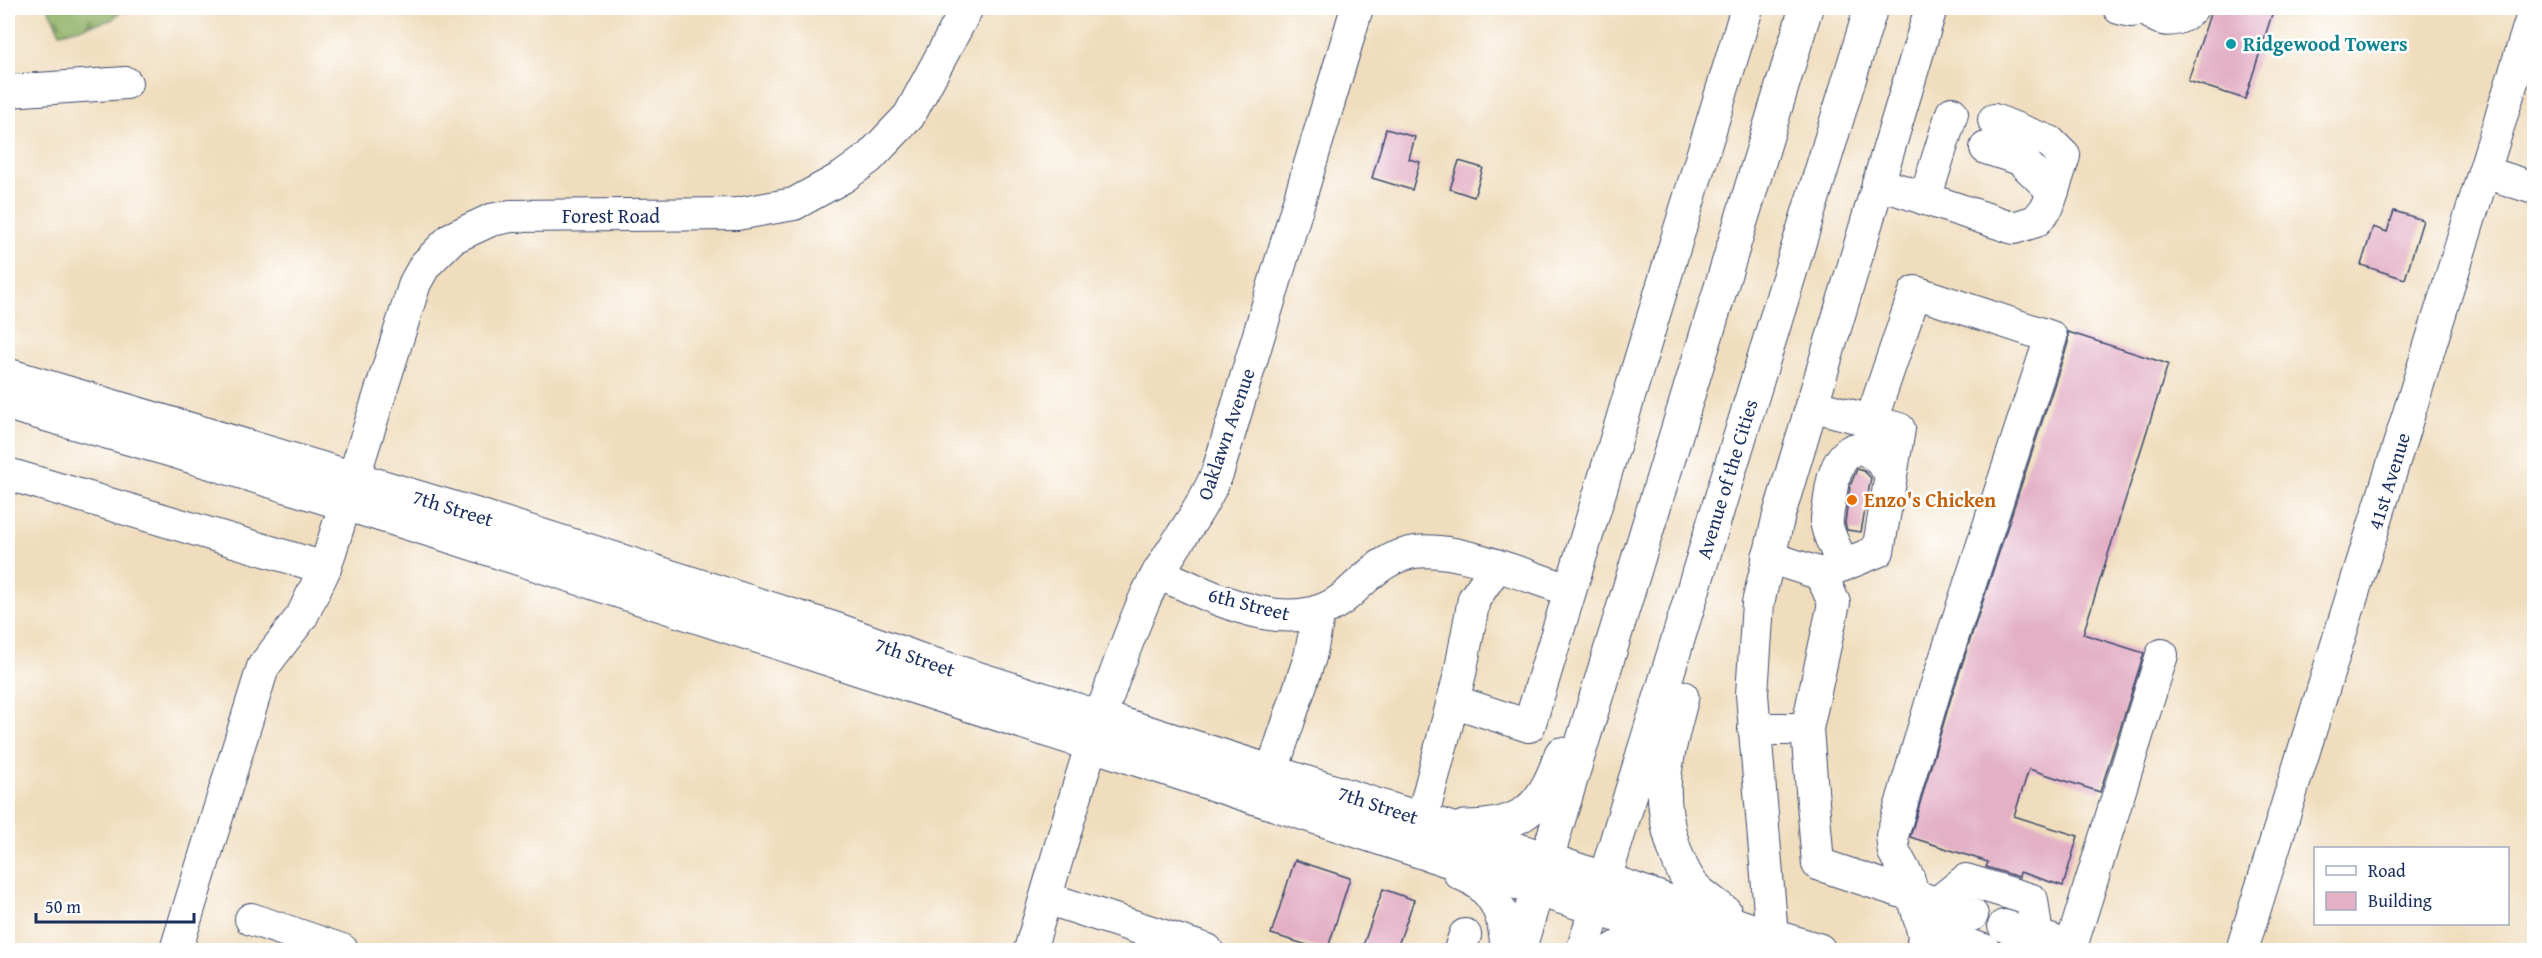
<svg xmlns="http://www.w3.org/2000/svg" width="2542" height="958" viewBox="0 0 2542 958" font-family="'Gentium Book Plus',serif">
	<defs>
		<pattern id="forest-firs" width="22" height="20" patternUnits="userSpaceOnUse" patternTransform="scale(1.5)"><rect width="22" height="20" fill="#90b266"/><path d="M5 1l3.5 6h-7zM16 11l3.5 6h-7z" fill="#759157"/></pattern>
	</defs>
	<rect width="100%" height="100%" fill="#fff"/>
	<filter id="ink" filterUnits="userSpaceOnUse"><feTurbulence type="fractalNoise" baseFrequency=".0167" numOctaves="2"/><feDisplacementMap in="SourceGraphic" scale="12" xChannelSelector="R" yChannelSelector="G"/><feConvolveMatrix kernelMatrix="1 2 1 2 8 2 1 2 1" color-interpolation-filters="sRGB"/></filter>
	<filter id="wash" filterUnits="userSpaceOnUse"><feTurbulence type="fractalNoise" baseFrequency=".008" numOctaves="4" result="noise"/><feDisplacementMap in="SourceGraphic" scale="24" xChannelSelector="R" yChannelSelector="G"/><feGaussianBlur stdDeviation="1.35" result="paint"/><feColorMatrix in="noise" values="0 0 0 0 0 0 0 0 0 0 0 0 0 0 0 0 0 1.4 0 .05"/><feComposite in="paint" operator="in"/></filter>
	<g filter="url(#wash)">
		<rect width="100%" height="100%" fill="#f0ddbd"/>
		<!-- forest -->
		<polygon fill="url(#forest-firs)" stroke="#567062" stroke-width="1.5" points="48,8 126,8 111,20 60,33"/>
		<g id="blocks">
			<!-- building -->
			<g fill="#e3b0c6">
				<polygon points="2212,8 2274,8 2245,99 2188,81"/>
				<polygon points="1386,129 1415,137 1409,159 1420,162 1412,190 1372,178"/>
				<polygon points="1459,161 1483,168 1474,197 1450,189"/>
				<polygon points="2394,211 2423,220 2405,279 2361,265 2373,227 2387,232"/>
				<polygon points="2068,332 2168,364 2083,634 2144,653 2100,792 2029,769 2014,816 2078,836 2063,886 2020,872 2019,877 1986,867 1988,862 1910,837 1951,698 2068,343"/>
				<polygon points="1857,469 1864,471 1871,478 1861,532 1847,530 1845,523 1850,486"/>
				<polygon points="1295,860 1350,878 1327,951 1271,934"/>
				<polygon points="1383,889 1414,900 1396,951 1361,951"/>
			</g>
		</g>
	</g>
	<g filter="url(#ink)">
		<use href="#blocks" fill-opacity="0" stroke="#3b496c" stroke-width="1.5"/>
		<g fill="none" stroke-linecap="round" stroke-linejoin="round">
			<!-- minor casing -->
			<g stroke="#3b496c" stroke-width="34">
				<g id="minor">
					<polyline points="2119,8 2131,11 2146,8"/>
					<path d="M2146,8C2160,24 2178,23 2192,8"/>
					<polyline points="8,91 126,83"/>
					<polyline points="1986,148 2020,159 2053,191"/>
					<polyline points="2484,172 2534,188"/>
					<polyline points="1878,183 2014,228 2036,221 2048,206 2064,156 2050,142 1994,120"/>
					<polyline points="1925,199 1952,113"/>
					<polyline points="1811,405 1871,421"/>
					<polyline points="8,474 325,568"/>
					<polyline points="1768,557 1821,574 1878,551 1899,429 1871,421 1915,292 2051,337 1934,693 1892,836 1894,852 1908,877 1924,935 1922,950"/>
					<path d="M1844,565C1838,553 1830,540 1827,526C1826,518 1829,507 1830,498C1835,452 1859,427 1891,474"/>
					<path d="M1158,573C1213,597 1293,642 1347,595C1368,576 1386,556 1415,552C1458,546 1527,577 1570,590"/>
					<polyline points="1453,701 1529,726 1747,8"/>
					<polyline points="1754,729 1807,729 1834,603 1821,574"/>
					<polyline points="1807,729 1818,864 1972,915"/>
					<polyline points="1272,771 1310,657 1319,612"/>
					<polyline points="1422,819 1460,674 1474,599 1496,567"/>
					<polyline points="1046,898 1207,950"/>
					<polyline points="251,919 342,950"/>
					<polyline points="2004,926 2053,941"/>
					<polyline points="176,950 263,667 302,616 325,568 415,283 425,265 452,238 491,220 511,216 737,214 794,204 843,177 869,158 909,116 967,8"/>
					<path d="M1030,950C1065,834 1096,715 1143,603C1163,556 1199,519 1218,471L1357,8"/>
					<polyline points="1460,950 1465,935"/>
					<polyline points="1767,950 1772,936 1752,694 1758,603 1779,515 1931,8"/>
					<polyline points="1984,950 1948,939 1936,904 1966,880 2032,900 2037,937 2022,950"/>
					<polyline points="2070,950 2162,655"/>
					<polyline points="2242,950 2534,11"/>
				</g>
			</g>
			<!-- major casing -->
			<g stroke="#3b496c" stroke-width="35">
				<g id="major">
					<polyline points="8,375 477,515 838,630 926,662 1547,859 1746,928 1819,950"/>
					<polyline points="8,404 170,450 446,535 1724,950"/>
					<path d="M1682,697C1668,754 1655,786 1673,845C1678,860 1683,874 1693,886C1702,896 1715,904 1725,912"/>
					<path d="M1464,827C1522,827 1543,809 1561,754"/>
					<path d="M1460,873C1495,886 1506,916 1507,950"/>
					<polyline points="1519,950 1806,8"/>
					<polyline points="1583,950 1871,8"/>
					<polyline points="1614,950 1637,936 1667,937"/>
				</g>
			</g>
			<!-- minor -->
			<use href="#minor" stroke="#fff" stroke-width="32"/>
			<!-- major -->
			<use href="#major" stroke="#fff" stroke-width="33"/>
		</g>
	</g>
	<!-- markers -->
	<circle fill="#0f9aa8" stroke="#fff" stroke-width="2" cx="2231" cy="44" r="6"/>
	<circle fill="#e8710a" stroke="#fff" stroke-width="2" cx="1852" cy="500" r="6"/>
	<g text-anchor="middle" stroke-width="5" stroke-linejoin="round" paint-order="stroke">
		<!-- culture labels -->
		<g font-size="20" font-weight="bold" fill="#0d838f" stroke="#fff" text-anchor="start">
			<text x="2243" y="51">Ridgewood Towers</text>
		</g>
		<!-- street labels -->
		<g font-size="20" fill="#1b2f5e" stroke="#fff">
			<text x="611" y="223">Forest Road</text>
			<text transform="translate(1226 434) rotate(-71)" y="7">Oaklawn Avenue</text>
			<text transform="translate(1727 479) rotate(-73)" y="7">Avenue of the Cities</text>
			<text transform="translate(2389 481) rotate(-73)" y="7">41st Avenue</text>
			<text transform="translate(453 508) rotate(17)" y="7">7th Street</text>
			<text transform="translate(1249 604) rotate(14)" y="7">6th Street</text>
			<text transform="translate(915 657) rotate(19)" y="7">7th Street</text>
			<text transform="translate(1378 805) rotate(18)" y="7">7th Street</text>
		</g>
		<!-- food labels -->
		<g font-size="20" font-weight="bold" fill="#c56008" stroke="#fff" text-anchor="start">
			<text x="1864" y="507">Enzo's Chicken</text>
		</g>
	</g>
	<!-- margin -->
	<rect width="2542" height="958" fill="none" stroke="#fff" stroke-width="30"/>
	<!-- legend -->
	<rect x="2314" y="847" width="195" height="78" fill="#ffffff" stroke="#a4acbf" stroke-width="1.5"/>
	<rect x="2326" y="866" width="30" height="9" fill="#ffffff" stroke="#a4acbf" stroke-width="1.5"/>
	<text x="2368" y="877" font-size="18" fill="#1b2f5e">Road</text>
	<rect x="2326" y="892" width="30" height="18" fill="#e3b0c6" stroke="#a4acbf" stroke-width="1.5"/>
	<text x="2368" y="907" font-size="18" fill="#1b2f5e">Building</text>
	<!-- scale -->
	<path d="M36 913v9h158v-9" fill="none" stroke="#1b2f5e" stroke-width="3"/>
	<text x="45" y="913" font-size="18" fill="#1b2f5e" stroke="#ffffff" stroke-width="4.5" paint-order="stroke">50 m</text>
</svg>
